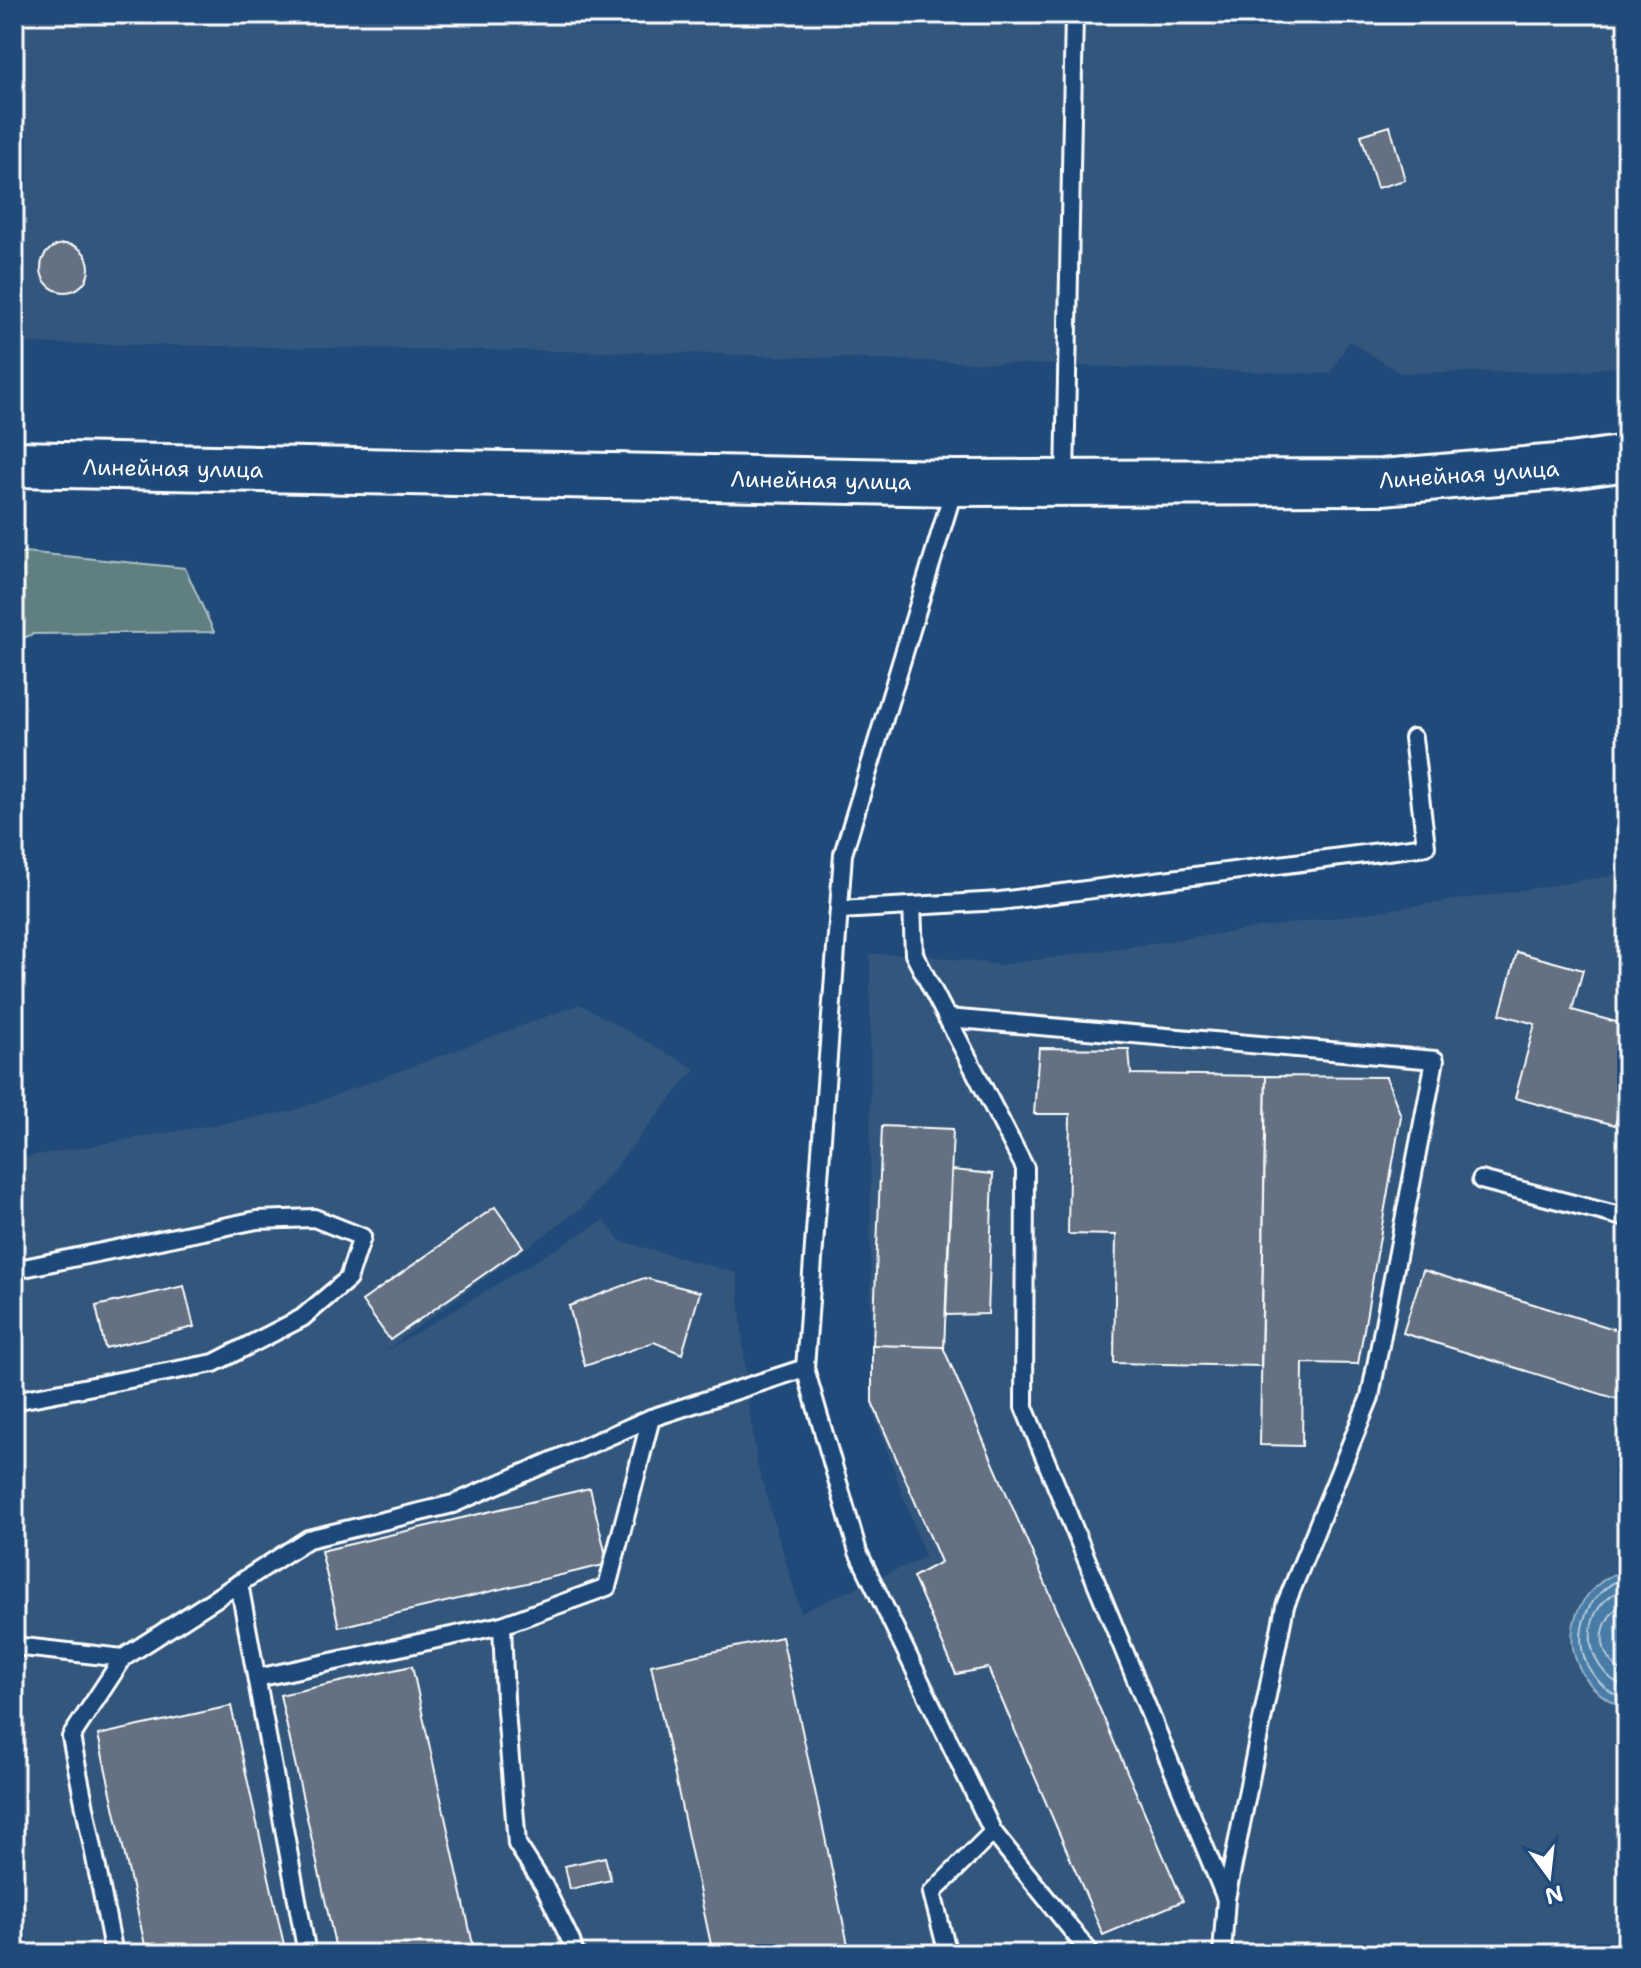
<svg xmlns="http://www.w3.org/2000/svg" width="1641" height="1968" viewBox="0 0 1641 1968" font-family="'Shantell Sans',sans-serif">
	<rect width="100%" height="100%" fill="#1f4a7a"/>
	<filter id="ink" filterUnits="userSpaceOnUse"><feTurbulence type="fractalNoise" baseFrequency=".0125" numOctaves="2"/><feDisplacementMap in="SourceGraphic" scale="16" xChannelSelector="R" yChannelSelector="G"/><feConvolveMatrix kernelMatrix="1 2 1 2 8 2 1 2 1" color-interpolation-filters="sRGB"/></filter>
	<g filter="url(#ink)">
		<!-- built -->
		<g fill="#33567c">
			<polygon points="14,14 1627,14 1627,365 1585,371 1400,373 1349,341 1330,374 681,353 14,343"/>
			<polygon points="1627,873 1627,1954 14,1954 14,1159 292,1111 580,1004 695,1069 583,1207 382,1353 604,1220 620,1241 737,1273 749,1409 758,1468 801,1612 925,1557 871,1406 870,954 914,954 1000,965 1504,893"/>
		</g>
		<!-- green -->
		<polygon fill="#5e7f83" stroke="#aebfc1" stroke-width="2" points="24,552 185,568 214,632 32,634 14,643 14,557"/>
		<!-- water -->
		<path fill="#497ca6" stroke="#92b0ca" stroke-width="2" d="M1627,1569V1707C1612,1704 1600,1695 1590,1684C1554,1642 1576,1584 1627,1569Z"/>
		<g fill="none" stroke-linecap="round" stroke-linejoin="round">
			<!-- shore -->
			<g stroke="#b6cbdb" stroke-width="2">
				<path d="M1627,1577C1584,1590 1566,1643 1596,1678C1604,1688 1614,1696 1627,1698"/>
				<path d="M1627,1588C1577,1603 1580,1669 1627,1688"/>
				<path d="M1627,1600C1595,1620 1594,1656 1627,1675"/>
			</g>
		</g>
		<!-- building -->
		<g fill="#637182" stroke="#fff" stroke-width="2">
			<polygon points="1390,126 1405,180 1377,188 1361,135"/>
			<circle cx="65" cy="268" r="24"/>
			<polygon points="1517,952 1583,970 1572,1010 1627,1025 1627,1082 1615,1125 1515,1098 1535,1024 1500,1014"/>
			<polygon points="1039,1048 1129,1049 1131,1074 1266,1076 1261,1366 1114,1363 1116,1235 1068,1234 1070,1114 1034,1114"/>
			<polygon points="1266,1076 1386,1077 1401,1116 1358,1364 1303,1363 1302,1446 1260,1445"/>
			<polygon points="882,1126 953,1129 944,1349 873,1346"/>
			<polygon points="952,1170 993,1174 988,1314 946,1315"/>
			<polygon points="495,1207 523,1247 390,1340 362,1301"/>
			<polygon points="1423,1270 1627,1333 1627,1402 1403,1333"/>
			<polygon points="644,1278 700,1292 682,1354 654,1342 585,1366 569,1306"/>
			<polygon points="184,1286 194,1327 105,1348 96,1306"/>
			<polygon points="872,1345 943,1347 1183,1901 1103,1935 988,1668 956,1674 913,1577 941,1562 872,1402"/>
			<polygon points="590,1488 608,1564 339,1627 321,1551"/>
			<polygon points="782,1637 850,1954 713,1954 651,1665"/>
			<polygon points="412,1666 475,1954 337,1954 280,1695"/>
			<polygon points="231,1706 286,1954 147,1954 98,1735"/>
			<polygon points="605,1857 611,1880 570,1889 565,1866"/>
		</g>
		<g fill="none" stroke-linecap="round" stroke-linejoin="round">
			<!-- lane casing -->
			<g stroke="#fff" stroke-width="22">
				<g id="lane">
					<polyline points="1065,480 1074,14"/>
					<polyline points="955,485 843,854 805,1368 858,1552 993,1832 1091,1954"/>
					<polyline points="912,906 914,954 1025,1168 1024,1407 1226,1899 1222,1954"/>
					<polyline points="839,910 1000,901 1426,846 1413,738"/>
					<polyline points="947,1018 1435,1060 1370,1397 1285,1606 1226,1899"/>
					<polyline points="1481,1180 1627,1218"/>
					<polyline points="14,1270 257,1220 314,1218 362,1237 348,1279 302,1318 214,1363 14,1401"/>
					<polyline points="239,1583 307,1954"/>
					<polyline points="14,1646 123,1658 308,1539 453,1504 651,1418 805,1368"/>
					<polyline points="257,1678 502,1625"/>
					<polyline points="114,1954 71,1737 123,1658"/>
					<polyline points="575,1954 571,1941 544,1886 517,1844 505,1699 502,1625 607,1587 651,1418"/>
					<polyline points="948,1954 932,1893 993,1832"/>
				</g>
			</g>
			<!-- secondary casing -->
			<g stroke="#fff" stroke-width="50">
				<polyline id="secondary" points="14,464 955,483 1382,482 1570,466 1627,458"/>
			</g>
			<!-- lane -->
			<use href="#lane" stroke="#1f4a7a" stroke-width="16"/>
			<!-- secondary -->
			<use href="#secondary" stroke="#1f4a7a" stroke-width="44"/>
		</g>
	</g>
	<g text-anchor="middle" stroke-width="6" stroke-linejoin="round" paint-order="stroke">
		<!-- street labels -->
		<g font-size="22" fill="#fff" stroke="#1f4a7a">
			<text transform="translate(173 468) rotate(1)" y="8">Линейная улица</text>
			<text transform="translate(1469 474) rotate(-4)" y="8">Линейная улица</text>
			<text transform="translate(821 480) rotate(1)" y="8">Линейная улица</text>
		</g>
	</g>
	<!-- margin -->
	<rect width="1641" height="1968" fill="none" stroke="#1f4a7a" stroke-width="48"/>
	<rect x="24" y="24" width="1593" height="1920" fill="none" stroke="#fff" stroke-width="3" filter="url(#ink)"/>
	<!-- north arrow -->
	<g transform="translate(1549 1876) rotate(165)" stroke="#1f4a7a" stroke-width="6" paint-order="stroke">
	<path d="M0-6L14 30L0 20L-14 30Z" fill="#ffffff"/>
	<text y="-12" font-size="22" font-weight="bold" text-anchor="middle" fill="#ffffff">N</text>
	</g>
</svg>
